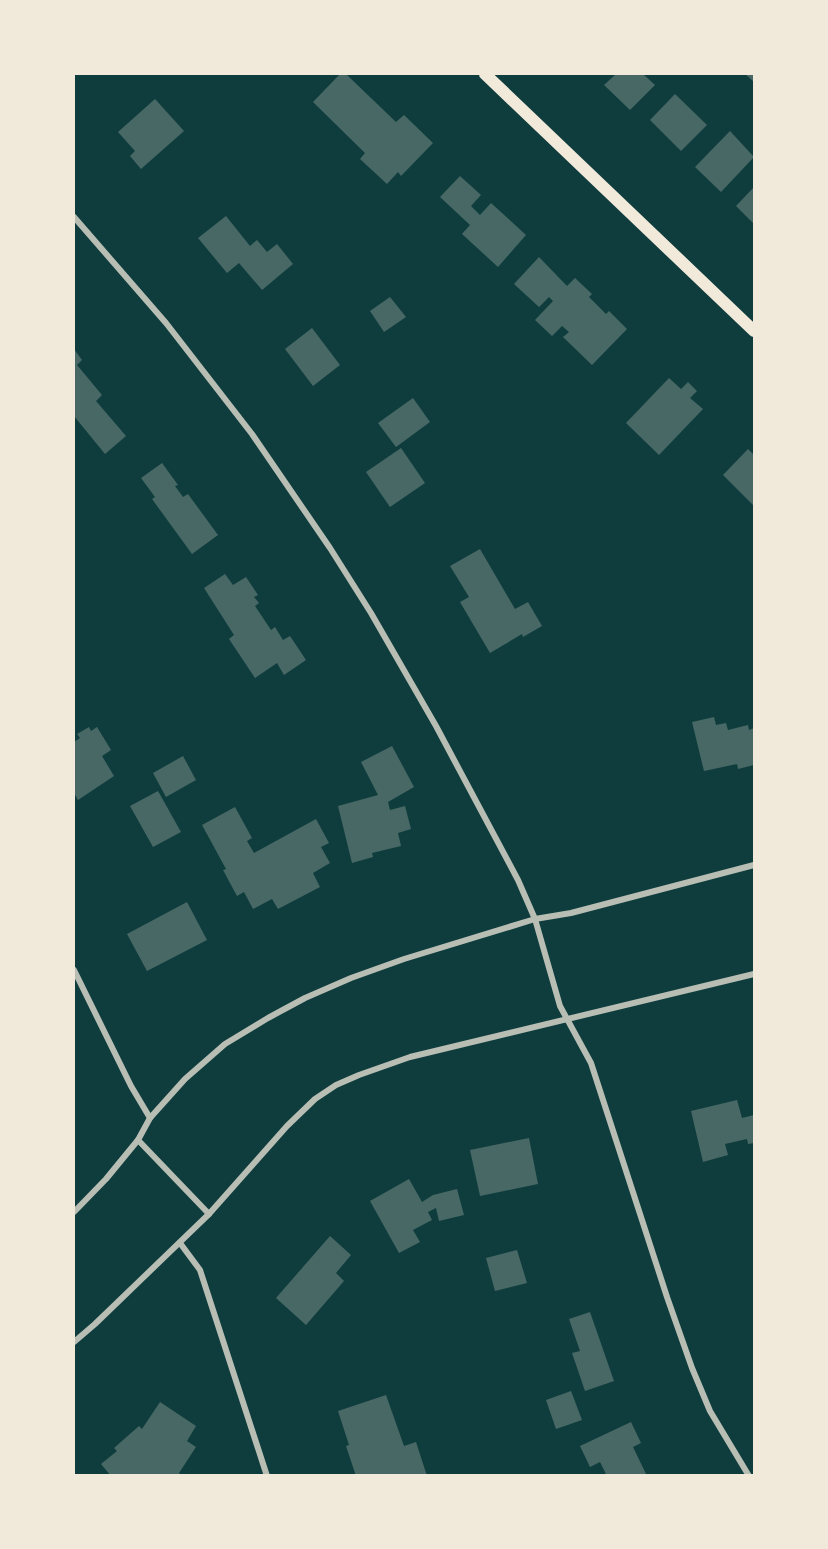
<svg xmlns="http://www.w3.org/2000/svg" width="828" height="1549" viewBox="0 0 828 1549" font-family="'Varela Round',sans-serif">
	<rect width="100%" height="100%" fill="#0f3d3e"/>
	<!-- building -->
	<g fill="#486865">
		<polygon points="340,74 346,74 396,122 404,115 433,143 401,176 398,172 387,184 360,159 365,153 313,102"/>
		<polygon points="616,74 643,74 655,85 630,110 604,85"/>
		<polygon points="745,74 754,74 754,82"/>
		<polygon points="675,94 707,125 681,151 650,120"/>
		<polygon points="155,99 184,131 141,169 130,156 135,151 118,132"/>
		<polygon points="730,131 754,157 721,192 695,167"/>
		<polygon points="460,176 481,195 471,206 480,215 491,203 526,235 498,267 462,234 470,225 440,197"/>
		<polygon points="754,187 754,224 736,206"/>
		<polygon points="226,216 250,246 257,240 267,252 277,244 293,264 262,290 239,263 227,273 198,238"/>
		<polygon points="539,257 567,286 575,278 592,294 589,297 606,314 609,311 627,329 592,365 563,337 569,332 562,326 552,336 535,320 553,301 549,297 539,307 514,284"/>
		<polygon points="390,297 406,317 384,332 370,311"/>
		<polygon points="312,328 340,365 313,386 285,349"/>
		<polygon points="74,349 82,360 77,365 102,395 96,401 126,436 105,454 74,416"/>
		<polygon points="669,378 681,389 688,382 697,391 690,398 703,409 659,455 626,423"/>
		<polygon points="413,398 430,422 396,447 378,423"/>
		<polygon points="401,448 425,483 390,507 366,472"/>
		<polygon points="748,449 754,455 754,506 723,475"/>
		<polygon points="162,463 178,485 175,486 183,497 188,494 218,535 192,554 152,499 155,497 141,478"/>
		<polygon points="480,549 515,609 528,602 542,626 523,637 522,634 490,653 460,602 469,597 450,566"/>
		<polygon points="225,574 233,585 246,577 258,595 254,597 259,603 255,606 271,630 275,627 283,640 290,636 306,660 284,675 277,663 255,678 229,639 234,635 204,588"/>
		<polygon points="714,717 716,725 726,723 728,730 748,725 749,730 754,728 754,765 738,769 737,764 704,771 692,722"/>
		<polygon points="89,727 91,731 97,727 111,750 102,756 114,776 78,800 74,793 74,742 80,738 77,734"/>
		<polygon points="392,746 414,787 388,802 390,810 405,806 411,829 398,833 401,846 372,853 373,857 352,863 338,806 378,795 361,762"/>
		<polygon points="183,756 196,780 166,797 153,773"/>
		<polygon points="158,791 181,832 153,847 130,806"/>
		<polygon points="235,807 252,838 247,841 254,853 316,819 329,843 321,847 330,863 313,873 320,887 278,909 272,899 253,909 244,892 237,896 223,870 226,869 202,825"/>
		<polygon points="187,902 207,940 147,971 127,934"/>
		<polygon points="737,1100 742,1118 754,1115 754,1143 748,1144 747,1139 725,1144 728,1155 703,1162 691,1111"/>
		<polygon points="529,1138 538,1184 480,1196 470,1150"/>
		<polygon points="409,1179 422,1202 433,1195 457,1189 464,1215 439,1221 436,1208 428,1212 432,1220 413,1230 420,1242 399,1253 370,1201"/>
		<polygon points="330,1236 351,1255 336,1273 344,1281 306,1325 276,1298"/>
		<polygon points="517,1250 527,1283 495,1291 486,1258"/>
		<polygon points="590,1312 614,1381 585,1391 572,1353 580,1351 569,1319"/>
		<polygon points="571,1391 582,1420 556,1429 546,1400"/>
		<polygon points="386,1395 404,1446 416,1442 427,1476 356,1476 346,1446 349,1445 338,1411"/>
		<polygon points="160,1402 196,1426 187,1441 196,1447 179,1473 182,1476 111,1476 101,1464 117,1451 114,1448 139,1426 142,1429"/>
		<polygon points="631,1422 641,1443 633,1447 647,1476 607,1476 600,1462 590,1467 580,1446"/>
	</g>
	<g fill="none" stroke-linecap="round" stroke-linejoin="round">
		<!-- minor -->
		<g stroke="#b8beb3" stroke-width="6">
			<polyline points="74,217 166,323 252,434 330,548 371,613 436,726 518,880 535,919 560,1006 591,1063 667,1297 692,1368 710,1411 749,1476"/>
			<polyline points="74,970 131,1086 150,1118"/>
			<polyline points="138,1140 209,1214"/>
			<polyline points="74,1212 106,1179 138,1140 150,1118 185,1079 225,1044 268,1018 305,998 351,978 404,959 535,919 571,913 754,865"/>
			<polyline points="180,1243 200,1270 267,1476"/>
			<polyline points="74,1342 95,1324 209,1214 287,1126 315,1099 336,1085 359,1075 410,1057 754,974"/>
		</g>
		<!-- secondary -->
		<polyline stroke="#f1e9da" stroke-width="12" points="485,74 754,331"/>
	</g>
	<!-- border -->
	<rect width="828" height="1549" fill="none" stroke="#f1e9da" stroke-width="150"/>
</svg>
